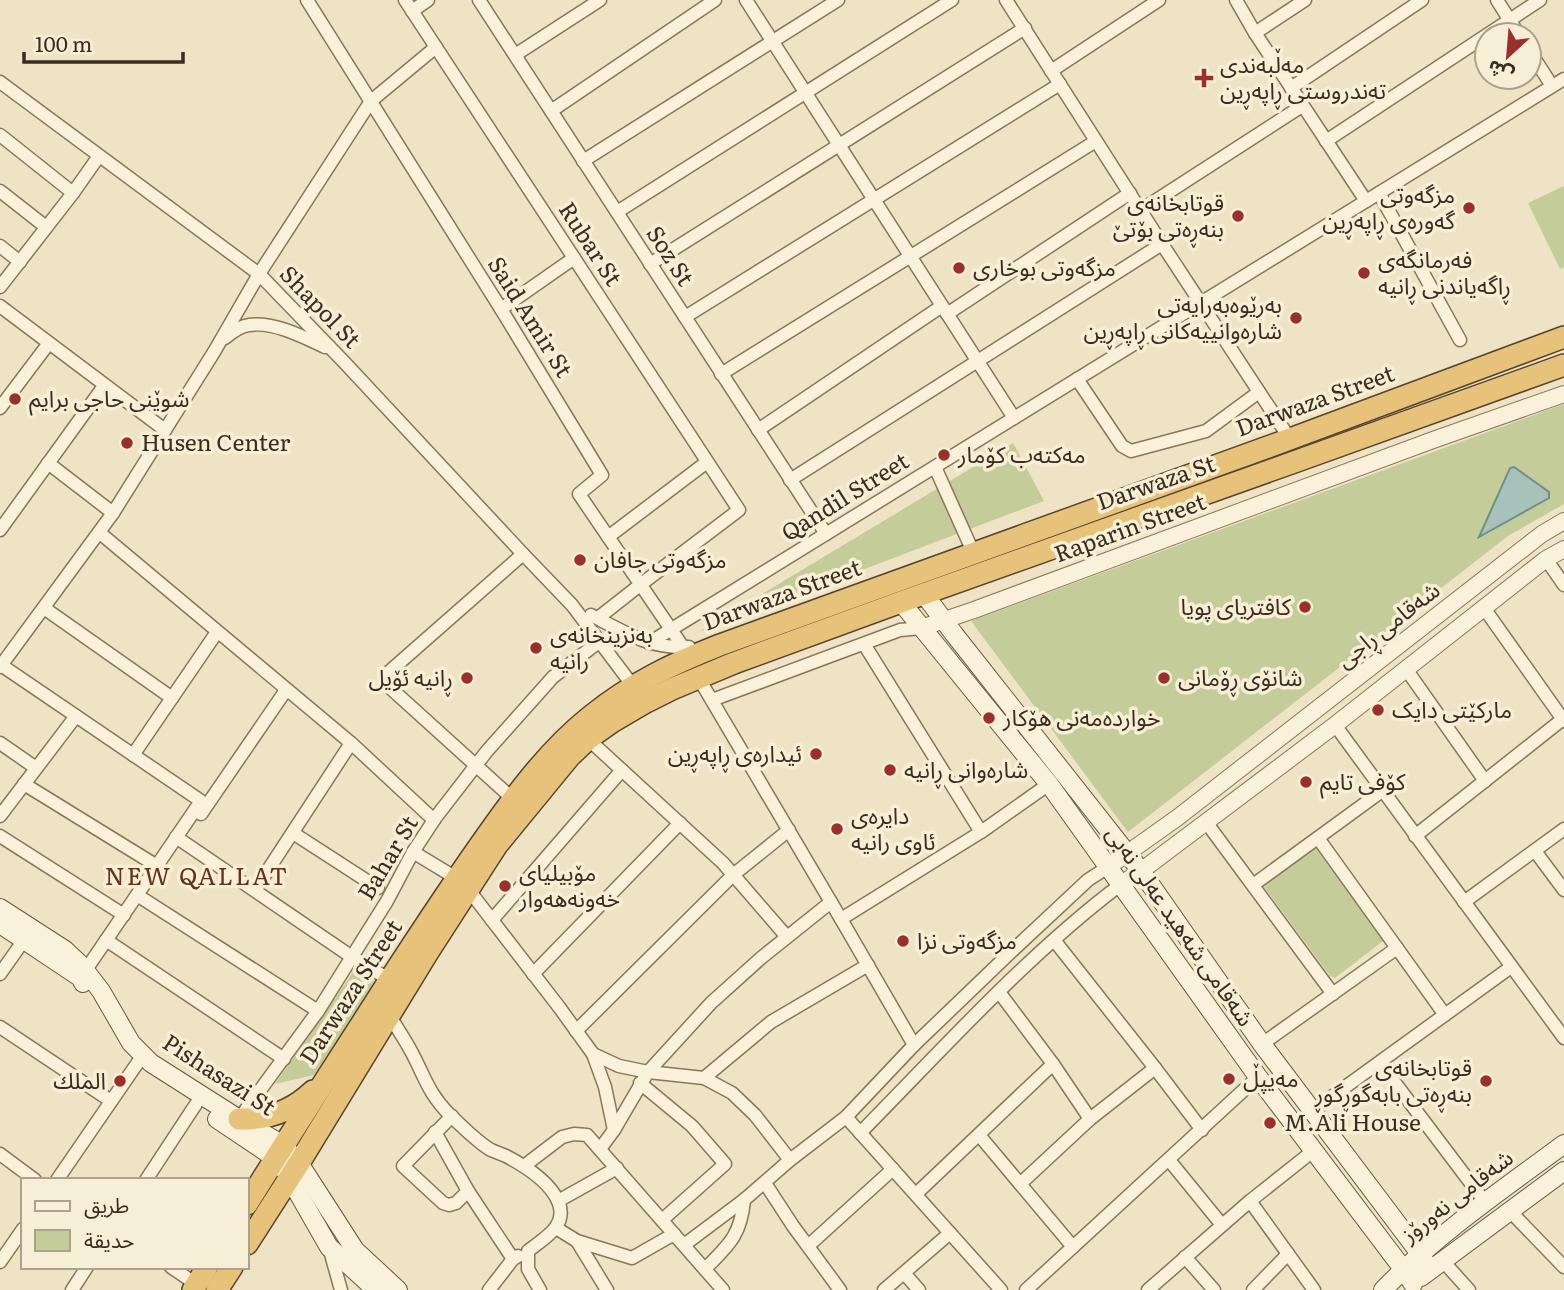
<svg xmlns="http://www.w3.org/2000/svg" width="1564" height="1290" viewBox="0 0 1564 1290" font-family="Literata,'Noto Sans Arabic',serif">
	<rect width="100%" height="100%" fill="#eee4c5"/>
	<!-- green -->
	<g fill="#c4cd99">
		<polygon points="1564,186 1564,267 1560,269 1528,203"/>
		<polygon points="1564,404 1564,504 1508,536 1128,832 971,621"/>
		<polygon points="1013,443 1044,501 699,632"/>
		<polygon points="1315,847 1384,935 1383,941 1335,978 1330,976 1264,887 1266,882"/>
		<polygon points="354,971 377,983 314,1075 275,1084"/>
	</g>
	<!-- water -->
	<polygon fill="#a7c2bb" stroke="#6d9089" stroke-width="2" points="1514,467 1549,492 1549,498 1479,537 1510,468"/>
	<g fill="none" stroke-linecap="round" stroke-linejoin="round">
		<!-- minor casing -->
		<g stroke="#89765b" stroke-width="15">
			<g id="minor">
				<polyline points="307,0 501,309 602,475 579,494 683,647"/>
				<polyline points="405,0 739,510 640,585 598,618"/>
				<polyline points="479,0 826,534"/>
				<polyline points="746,0 1014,418"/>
				<polyline points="1006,0 1162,244 1290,439"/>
				<polyline points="1236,0 1255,33 1366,201"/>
				<polyline points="1497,0 1519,35"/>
				<polyline points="412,11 428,0"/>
				<polyline points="1255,33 1305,0"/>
				<polyline points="1529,50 1552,86"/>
				<polyline points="515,55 600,0"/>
				<polyline points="1051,71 1159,0"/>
				<polyline points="0,82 259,274 345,363 523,554 572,605 633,686"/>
				<polyline points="1291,88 1422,0"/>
				<polyline points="551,111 715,0"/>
				<polyline points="0,135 73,193"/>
				<polyline points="1326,141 1540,0"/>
				<polyline points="583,161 838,0"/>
				<polyline points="0,191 46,227"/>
				<polyline points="1379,193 1460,340"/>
				<polyline points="1141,210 1302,106"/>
				<polyline points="617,212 952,0"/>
				<polyline points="0,246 20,262"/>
				<polyline points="650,264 1025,28"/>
				<polyline points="0,287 73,193 99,156"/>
				<polyline points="0,306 165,430"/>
				<polyline points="501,309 574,258"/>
				<polyline points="947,314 1130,193"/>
				<polyline points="685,317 1060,84"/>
				<path d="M225,338C232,332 240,326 249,325C273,321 304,337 325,347"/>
				<polyline points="721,374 1096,141"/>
				<polyline points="1077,379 1122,446 1131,451 1206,431 1259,392"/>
				<polyline points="0,408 49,343"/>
				<polyline points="758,430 942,306"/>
				<polyline points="48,463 113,513"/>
				<polyline points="935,467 974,554"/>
				<polyline points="790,480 1162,244"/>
				<polyline points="0,530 104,386"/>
				<polyline points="100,533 351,743 434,820"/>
				<polyline points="608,537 707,462"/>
				<polyline points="1546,559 1564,585"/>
				<polyline points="44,608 172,698"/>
				<polyline points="1484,608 1564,721"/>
				<path d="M591,615C624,632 650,649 689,647"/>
				<polyline points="649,643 1564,79"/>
				<polyline points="864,644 981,832"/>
				<polyline points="1,665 201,801 81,977"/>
				<polyline points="0,667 113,513 214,352 259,274 371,101 436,47"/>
				<polyline points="1406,669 1485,781"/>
				<polyline points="698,677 841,919 914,1045"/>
				<polyline points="712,700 900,630 921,628"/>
				<polyline points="1335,725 1564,1038"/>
				<polyline points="588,739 723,863 787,937"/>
				<polyline points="0,743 36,768"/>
				<polyline points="133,755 217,632"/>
				<polyline points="24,784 157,866"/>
				<polyline points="513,799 387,685 386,679 390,671 523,554"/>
				<polyline points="201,814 286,690"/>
				<polyline points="0,816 76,716"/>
				<polyline points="1206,822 1333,994"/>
				<polyline points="293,833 378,888"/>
				<polyline points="0,836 124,915"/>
				<polyline points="1415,836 1563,719"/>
				<polyline points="176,837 352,957 390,980"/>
				<polyline points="1318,838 1445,1015"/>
				<polyline points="1535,851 1564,890"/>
				<polyline points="413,852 456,878"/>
				<polyline points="1253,885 1382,791"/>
				<polyline points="468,889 559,1007 593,1054 619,1066 648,1072 704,1078 732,1093 755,1115 790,1160"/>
				<polyline points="255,890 351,743"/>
				<polyline points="137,895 318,1011"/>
				<polyline points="1464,902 1564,829"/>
				<polyline points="841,919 981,832 1049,784"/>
				<polyline points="492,920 622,770"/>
				<polyline points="106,940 284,1059"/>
				<polyline points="1054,940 1155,1068 1202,1130"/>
				<polyline points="0,974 24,940"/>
				<polyline points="533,974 680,823"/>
				<polyline points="999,992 1053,1064 1090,1119"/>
				<path d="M389,1014C396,1027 404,1038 411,1051C425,1077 428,1093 450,1115C463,1127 476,1141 491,1150C496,1152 501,1154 506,1156C525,1166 549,1181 558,1201C569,1226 544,1238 528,1251V1269L540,1290"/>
				<polyline points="0,1027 111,1101"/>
				<polyline points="576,1031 733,875 789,830"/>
				<polyline points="1262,1044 1397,948"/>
				<polyline points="593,1054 605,1087 614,1130"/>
				<polyline points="1380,1063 1485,1202"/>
				<polyline points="704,1078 771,1022 868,965"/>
				<polyline points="640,1083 692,1126 725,1164 662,1220"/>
				<polyline points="1312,1111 1511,967"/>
				<polyline points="452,1116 403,1166 443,1203 449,1205 456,1203 468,1191"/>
				<polyline points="846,1117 1001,1290"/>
				<polyline points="239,1119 318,1011 387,901 413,852 436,817 487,751 553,677 600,641"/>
				<polyline points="435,1132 468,1191 513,1259"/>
				<path d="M860,1133C944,1048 1025,957 1120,885"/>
				<polyline points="979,1135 1073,1247"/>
				<polyline points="600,1149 614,1130 648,1072 711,1003 761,958 831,902"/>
				<polyline points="0,1154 35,1180"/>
				<polyline points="1169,1160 1222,1225"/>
				<polyline points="524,1166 562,1137 574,1134 587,1135 723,1290"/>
				<polyline points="57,1180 143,1055"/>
				<polyline points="146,1180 196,1104"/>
				<polyline points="765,1183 793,1226 840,1290"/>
				<polyline points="1020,1184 1090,1119 1155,1068"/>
				<polyline points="916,1194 1053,1064"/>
				<polyline points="558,1201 617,1168"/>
				<polyline points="1250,1201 1314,1290"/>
				<polyline points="1510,1211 1564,1267"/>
				<polyline points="556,1228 577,1241 632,1258 674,1234"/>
				<polyline points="577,1241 607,1290"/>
				<polyline points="684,1245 744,1200 790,1160 846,1117 914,1045 1013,950 1088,880 1108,867"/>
				<polyline points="808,1246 893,1169"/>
				<polyline points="329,1247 341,1290"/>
				<polyline points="1185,1257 1214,1290"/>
				<polyline points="1442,1260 1469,1290"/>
				<polyline points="0,1262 23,1229"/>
				<polyline points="171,1267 196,1284"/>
				<path d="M705,1269C729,1245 741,1235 744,1200"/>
				<polyline points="904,1273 919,1290"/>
				<polyline points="72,1290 87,1267"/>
				<polyline points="489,1290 513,1259 518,1256"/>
				<polyline points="884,1290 950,1233"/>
				<polyline points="1026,1290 1258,1077"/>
				<polyline points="1148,1290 1250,1201 1313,1151"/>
				<polyline points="1253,1290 1288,1254"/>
			</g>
		</g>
		<!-- tertiary casing -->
		<g stroke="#89765b" stroke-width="18">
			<g id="tertiary">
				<polyline points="921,628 974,610 1433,440 1564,394"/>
				<polyline points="1108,867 1177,818 1542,534 1564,521"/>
				<polyline points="1120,885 1141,871 1335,725 1546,559 1564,549"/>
			</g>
		</g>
		<!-- secondary casing -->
		<g stroke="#6b573e" stroke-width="20">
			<g id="secondary">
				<polyline points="924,594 954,634 1141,871 1262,1044 1421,1255 1429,1269"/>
				<polyline points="901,602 1049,784 1258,1077 1403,1269 1413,1284"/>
				<polyline points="0,908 65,950 81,965 101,991 131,1043 151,1063 239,1119 283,1145 299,1163 355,1250 398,1290"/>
				<polyline points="0,924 81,978 83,983"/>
				<polyline points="217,1119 275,1158 286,1172 329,1247 376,1290"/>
				<polyline points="1421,1277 1564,1171"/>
				<path d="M1383,1290C1437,1234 1502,1190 1564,1144"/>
			</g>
		</g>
		<!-- trunk casing -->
		<g stroke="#57442f" stroke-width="24">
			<g id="trunk">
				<path d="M239,1119C267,1120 292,1111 313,1091"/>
				<path d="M247,1204C293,1129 342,1055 389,981C422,930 455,880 490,831C520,789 551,748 591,716C632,683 672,664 720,645L1290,439L1564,337"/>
				<polyline points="247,1244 299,1163 428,952 497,845 570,756 588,739 612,722 646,702 672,689 734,663 901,602 1297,461 1564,365"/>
				<polyline points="193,1290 207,1267"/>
				<polyline points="217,1290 232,1267"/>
			</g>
		</g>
		<!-- minor -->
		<use href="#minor" stroke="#f9f1d9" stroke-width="12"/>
		<!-- tertiary -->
		<use href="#tertiary" stroke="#f9f1d9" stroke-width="16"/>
		<!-- secondary -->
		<use href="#secondary" stroke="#f9f1d9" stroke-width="18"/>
		<!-- trunk -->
		<use href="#trunk" stroke="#e7c27a" stroke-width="21"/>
	</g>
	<!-- markers -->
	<g fill="#99302b" stroke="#f6eed5" stroke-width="2.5">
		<path d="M1200.5 67.5h7v7h7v7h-7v7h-7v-7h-7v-7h7z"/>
		<circle cx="1469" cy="208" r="7"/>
		<circle cx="1238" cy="216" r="7"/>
		<circle cx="959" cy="268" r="7"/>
		<circle cx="1364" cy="273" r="7"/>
		<circle cx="1296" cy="318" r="7"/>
		<circle cx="15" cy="399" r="7"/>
		<circle cx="127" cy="443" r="7"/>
		<circle cx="944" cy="455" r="7"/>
		<circle cx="580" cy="560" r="7"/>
		<circle cx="1305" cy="607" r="7"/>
		<circle cx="536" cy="648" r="7"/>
		<circle cx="467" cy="678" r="7"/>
		<circle cx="1164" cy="678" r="7"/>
		<circle cx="1378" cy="710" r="7"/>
		<circle cx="989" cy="718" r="7"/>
		<circle cx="816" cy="754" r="7"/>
		<circle cx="890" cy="770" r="7"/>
		<circle cx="1306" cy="782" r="7"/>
		<circle cx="837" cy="829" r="7"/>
		<circle cx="505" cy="886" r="7"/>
		<circle cx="903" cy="941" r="7"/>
		<circle cx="1229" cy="1079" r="7"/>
		<circle cx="120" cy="1081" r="7"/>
		<circle cx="1486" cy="1081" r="7"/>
		<circle cx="1270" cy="1123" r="7"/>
	</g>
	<g text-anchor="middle" stroke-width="7" stroke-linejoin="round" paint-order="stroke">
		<!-- poi labels -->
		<g font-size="23" fill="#3a2d1f" stroke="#f6eed5" text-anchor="start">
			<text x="1220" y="73">مەڵبەندی<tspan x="1220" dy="26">تەندروستی ڕاپەڕین</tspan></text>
			<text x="1455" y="203" text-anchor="end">مزگەوتی<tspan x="1455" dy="26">گەورەی ڕاپەڕین</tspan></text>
			<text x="1224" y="211" text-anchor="end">قوتابخانەی<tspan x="1224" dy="26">بنەڕەتی بۆتێ</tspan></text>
			<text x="1378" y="268">فەرمانگەی<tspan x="1378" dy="26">ڕاگەیاندنی ڕانیە</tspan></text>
			<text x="973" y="276">مزگەوتی بوخاری</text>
			<text x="1282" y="313" text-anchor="end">بەڕێوەبەرایەتی<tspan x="1282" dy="26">شارەوانییەکانی ڕاپەڕین</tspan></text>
			<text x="29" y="407">شوێنی حاجی برایم</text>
			<text x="141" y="451">Husen Center</text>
			<text x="958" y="463">مەکتەب کۆمار</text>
			<text x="594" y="568">مزگەوتی جافان</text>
			<text x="1291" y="615" text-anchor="end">کافتریای پویا</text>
			<text x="550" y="643">بەنزینخانەی<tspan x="550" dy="26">رانیە</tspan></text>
			<text x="453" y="686" text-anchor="end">ڕانیە ئۆیل</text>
			<text x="1178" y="686">شانۆی ڕۆمانی</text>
			<text x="1392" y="718">مارکێتی دایک</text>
			<text x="1003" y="726">خواردەمەنی هۆکار</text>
			<text x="802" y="762" text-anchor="end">ئیدارەی ڕاپەڕین</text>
			<text x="904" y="778">شارەوانی ڕانیە</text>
			<text x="1320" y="790">کۆفی تایم</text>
			<text x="851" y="824">دایرەی<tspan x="851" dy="26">ئاوی رانیە</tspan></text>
			<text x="519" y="881">مۆبیلیای<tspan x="519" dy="26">خەونەهەوار</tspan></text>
			<text x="917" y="949">مزگەوتی نزا</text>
			<text x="1472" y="1076" text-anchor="end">قوتابخانەی<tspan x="1472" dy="26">بنەڕەتی بابەگوڕگوڕ</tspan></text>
			<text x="1243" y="1087">مەیپڵ</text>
			<text x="106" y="1089" text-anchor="end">الملك</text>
			<text x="1284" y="1131">M.Ali House</text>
		</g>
		<!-- street labels -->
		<g font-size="23" fill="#3a2d1f" stroke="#f6eed5">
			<text transform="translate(590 244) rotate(57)" y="8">Rubar St</text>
			<text transform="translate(670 256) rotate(57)" y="8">Soz St</text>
			<text transform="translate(320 307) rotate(46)" y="8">Shapol St</text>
			<text transform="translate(530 317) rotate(58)" y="8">Said Amir St</text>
			<text transform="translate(1315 401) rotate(-20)" y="8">Darwaza Street</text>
			<text transform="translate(1156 483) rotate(-19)" y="8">Darwaza St</text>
			<text transform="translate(845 497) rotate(-32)" y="8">Qandil Street</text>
			<text transform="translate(1130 528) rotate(-20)" y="8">Raparin Street</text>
			<text transform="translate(782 595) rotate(-20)" y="8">Darwaza Street</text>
			<text transform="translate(1388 625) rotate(-38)" y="8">شەقامی ڕاجی</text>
			<text transform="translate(388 858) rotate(-59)" y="8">Bahar St</text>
			<text transform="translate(1180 926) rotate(55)" y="8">شەقامی شەهید عەلی نەبی</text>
			<text transform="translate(351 992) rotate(-57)" y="8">Darwaza Street</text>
			<text transform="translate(219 1075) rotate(33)" y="8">Pishasazi St</text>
			<text transform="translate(1457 1196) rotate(-38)" y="8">شەقامی نەورۆز</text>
		</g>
		<!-- neighbourhood labels -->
		<g font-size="24" letter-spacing="2" fill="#66311e" stroke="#f6eed5">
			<text x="197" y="885">NEW QALLAT</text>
		</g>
	</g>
	<!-- legend -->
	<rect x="21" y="1178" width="228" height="91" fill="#f6eed5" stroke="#aba18c" stroke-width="2"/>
	<rect x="35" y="1201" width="35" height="10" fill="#f9f1d9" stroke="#aba18c" stroke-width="2"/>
	<text x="84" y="1213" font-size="21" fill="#3a2d1f">طريق</text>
	<rect x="35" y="1230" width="35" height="21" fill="#c4cd99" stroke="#aba18c" stroke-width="2"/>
	<text x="84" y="1248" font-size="21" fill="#3a2d1f">حديقة</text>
	<!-- north arrow -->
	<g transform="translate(1508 56) rotate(206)"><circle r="33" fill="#f6eed5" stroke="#aba18c" stroke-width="2"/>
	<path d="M0-5L12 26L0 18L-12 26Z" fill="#99302b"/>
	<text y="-10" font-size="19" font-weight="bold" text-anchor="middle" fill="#3a2d1f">ش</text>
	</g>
	<!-- scale -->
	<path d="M24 52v10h159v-10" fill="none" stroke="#3a2d1f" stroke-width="3.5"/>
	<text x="35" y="52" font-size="21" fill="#3a2d1f" stroke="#f6eed5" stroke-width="5" paint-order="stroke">100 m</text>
</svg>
